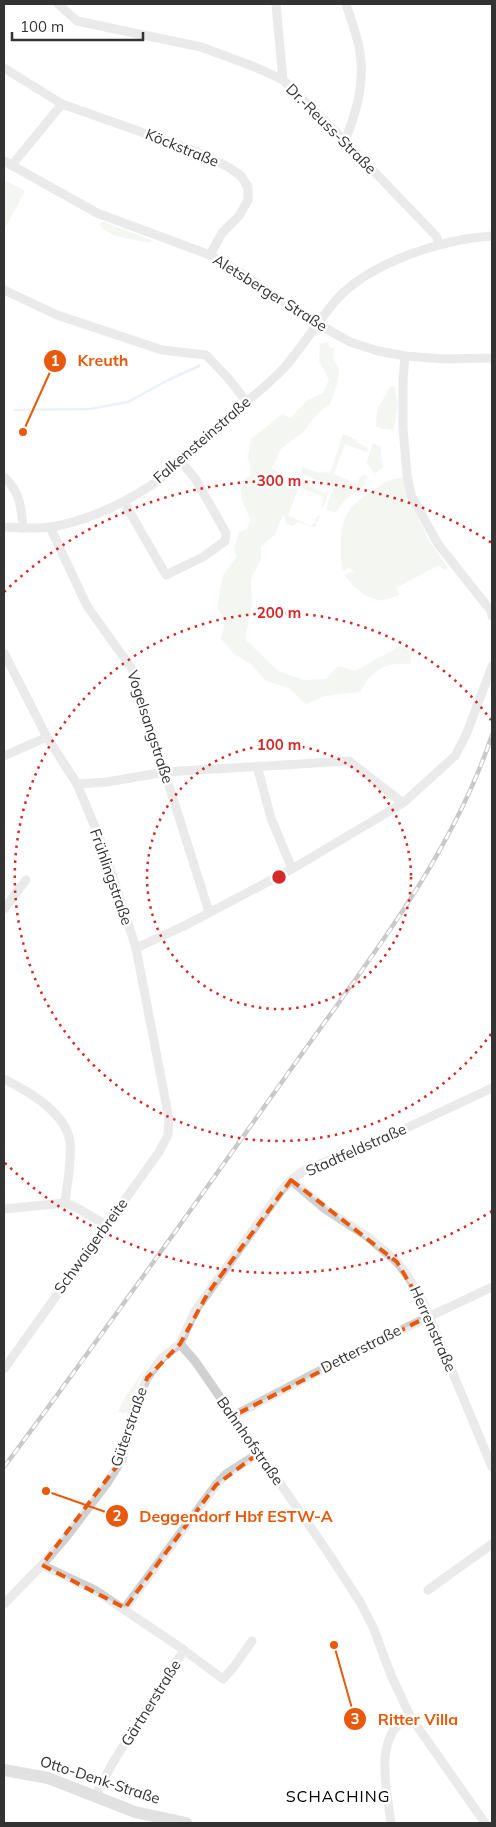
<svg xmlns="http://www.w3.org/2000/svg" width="496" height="1827" viewBox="0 0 496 1827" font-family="Mulish,sans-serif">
	<rect width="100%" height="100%" fill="#fff"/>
	<!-- green -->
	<g fill="#e6ecdf">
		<polygon points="4,180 25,191 4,230"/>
		<path d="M101,222H104L152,240L150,243C133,239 111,239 100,225Z"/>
		<path d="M327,342L330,348H335L333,358L339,369L337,385L330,404L319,412L303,432L281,449L272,468L283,475V487L284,476L294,481L297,477L310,482L309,486L328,494L323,508L321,507L324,497L299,487L288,516L311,526L313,524L318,515L320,516L315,528L298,522L293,526L286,524L283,515L275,535L261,546V559L251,579L252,607L245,639L278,671L304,680L326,679L338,666L355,671L400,646L412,652L410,665C397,661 382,666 372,675C367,679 363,687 360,692L325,696L306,704L289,688L266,681L251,664L234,654L221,639L225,619L217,607L223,575L236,557L234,549L239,532L247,529L251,520L242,501L240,483L251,475L248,457L251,439L282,414L291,418L308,400L323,393L329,380L319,361L320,344Z"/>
		<polygon points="390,387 395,387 398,406 393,432 392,430 383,429 376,426 377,410"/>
		<polygon points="343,434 357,440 356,442 368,448 367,452 345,444 334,474 357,484 360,477 365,474 368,478 364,480 366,485 346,499 335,513 326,509 334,487 300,473 302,467 320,473 322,472 330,473"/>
		<polygon points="373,443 380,446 383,468 375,473 376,478 370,466 366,464"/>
		<path d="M403,477L411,504L409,505L413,508L430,542L448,568L444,570L439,565L396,588L399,595C393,597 387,600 380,600C367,600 351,585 345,575L351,572L356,573L349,568L343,571C340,560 341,551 341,540C342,514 350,505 372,491C386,483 385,481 403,477Z"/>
		<polygon points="150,1360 138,1384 129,1411 124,1414 118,1412 124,1399"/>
	</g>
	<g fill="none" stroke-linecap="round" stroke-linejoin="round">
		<!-- stream -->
		<polyline stroke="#cfe2ee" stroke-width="2.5" points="15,410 90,409 128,402 168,380 199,366"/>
		<!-- street -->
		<g stroke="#d0d0d0" stroke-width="9">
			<polyline points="58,4 77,21 201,47 255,67 283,80 345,141 436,236 440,245"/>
			<polyline points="276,4 283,80"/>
			<polyline points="4,68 62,104 195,151 228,167 241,176 248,187 248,200 239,216 222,233 210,255"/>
			<path d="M345,141C356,113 365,84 360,53C358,37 351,20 346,4"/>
			<polyline points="4,161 97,213 210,255 246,276 304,316 350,342 378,351 405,356 444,359 492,358"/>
			<polyline points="12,165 62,104"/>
			<polyline points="4,290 57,315 162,350 206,355 228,378 246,401"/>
			<polyline points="405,356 403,379 403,428 407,475 411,495 438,544 491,611 492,616"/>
			<path d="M4,477C21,493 21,507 23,528"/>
			<polyline points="124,502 166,575 203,557 225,541 226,533 196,480 181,461"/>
			<path d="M4,527C19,528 34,529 49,527C82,523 123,504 150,486C176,469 199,445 222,423C242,405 265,388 284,368C303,346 318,321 337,299C371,262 443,239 492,236"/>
			<polyline points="50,527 87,606 132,669 209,912"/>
			<polyline points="4,653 47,737 77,784 102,844 136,948 169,1119 168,1135 159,1152 4,1369"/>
			<polyline points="4,756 47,737"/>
			<polyline points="257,766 271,818 292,869"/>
			<polyline points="77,784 107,782 165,772 349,761 403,803"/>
			<polyline points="4,909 26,880"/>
			<polyline points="136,948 184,926 292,869 403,803 455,756 466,735 492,666"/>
			<path d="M4,1079C28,1091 65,1112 70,1141C72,1161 67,1184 65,1203"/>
			<polyline points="291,1180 325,1209 368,1237 397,1262 409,1278 424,1304 492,1467"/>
			<polyline points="4,1209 65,1203 77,1208 106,1225"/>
			<polyline points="180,1344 195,1361 327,1551 360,1602 373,1627 391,1675 410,1716 485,1823"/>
			<polyline points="233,1416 369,1345 492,1287"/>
			<polyline points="42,1565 95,1590 184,1650 112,1764 95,1797"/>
			<polyline points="428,1590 492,1544"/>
			<polyline points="4,1604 42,1565 67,1536 107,1483 122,1459 133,1410 147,1378 162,1358 180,1344 195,1311 281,1191 291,1180 305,1170 383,1139 492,1088"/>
			<polyline points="125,1608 216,1485 226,1474 259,1453"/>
			<polyline points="184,1650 223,1679 233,1668 252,1641"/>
			<path d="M391,1823C387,1790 372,1735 410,1716"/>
		</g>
		<!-- secondary -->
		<polyline stroke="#bdbdbd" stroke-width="12" points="4,1770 48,1778 135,1812 186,1823"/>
		<!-- rail casing -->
		<g stroke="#888" stroke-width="4.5">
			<path id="rail" d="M4,1467C101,1337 195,1204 289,1072C364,966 450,860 492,735"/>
		</g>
		<!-- rail -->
		<use href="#rail" stroke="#fff" stroke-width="2.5" stroke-dasharray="8" stroke-linecap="butt"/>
	</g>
	<!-- marked area -->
	<path d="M0 0H496V1827H0ZM291,1180L397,1262L429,1316L233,1416L259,1453L216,1485L125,1608L42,1565L117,1466L147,1378L180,1344L208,1293Z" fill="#fff" fill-opacity=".55" fill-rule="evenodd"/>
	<path fill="none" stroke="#e8590c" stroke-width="4" stroke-dasharray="10 6" stroke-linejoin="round" d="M291,1180L397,1262L429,1316L233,1416L259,1453L216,1485L125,1608L42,1565L117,1466L147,1378L180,1344L208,1293Z"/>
	<!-- distance rings -->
	<g fill="none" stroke="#d62828" stroke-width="2.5" stroke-dasharray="2.5 5">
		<circle cx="279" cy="877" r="132"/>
		<path d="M491 1034A264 264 0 1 1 491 720"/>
		<path d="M492 1211A396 396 0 0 1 4 1162M4 592A396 396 0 0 1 492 543"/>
	</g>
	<g text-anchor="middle" stroke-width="5" stroke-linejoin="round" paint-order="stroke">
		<!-- street labels -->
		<g font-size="15" fill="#333" stroke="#fff">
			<text transform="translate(331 129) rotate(45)" y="5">Dr.-Reuss-Straße</text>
			<text transform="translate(182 148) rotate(22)" y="5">Köckstraße</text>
			<text transform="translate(270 293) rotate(32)" y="5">Aletsberger Straße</text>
			<text transform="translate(202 440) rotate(-41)" y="5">Falkensteinstraße</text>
			<text transform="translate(150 727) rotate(72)" y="5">Vogelsangstraße</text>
			<text transform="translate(111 877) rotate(71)" y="5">Frühlingstraße</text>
			<text transform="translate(356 1150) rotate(-24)" y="5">Stadtfeldstraße</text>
			<text transform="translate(91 1246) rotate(-54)" y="5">Schwaigerbreite</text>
			<text transform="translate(433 1329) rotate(66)" y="5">Herrenstraße</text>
			<text transform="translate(361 1349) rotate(-27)" y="5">Detterstraße</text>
			<text transform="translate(129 1427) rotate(-71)" y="5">Güterstraße</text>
			<text transform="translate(250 1441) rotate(55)" y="5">Bahnhofstraße</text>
			<text transform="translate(151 1703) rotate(-58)" y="5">Gärtnerstraße</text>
			<text transform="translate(100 1780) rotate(18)" y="5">Otto-Denk-Straße</text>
		</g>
		<!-- neighbourhood labels -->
		<g font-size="16" letter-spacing="1" fill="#000" stroke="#fff">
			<text x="338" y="1802">SCHACHING</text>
		</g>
	</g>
	<circle cx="279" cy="877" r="8" fill="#d62828" stroke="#fff" stroke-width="2.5"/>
	<g font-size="15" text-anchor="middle" font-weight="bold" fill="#d62828" stroke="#fff" stroke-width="5" stroke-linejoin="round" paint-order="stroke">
		<text x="279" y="486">300 m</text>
		<text x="279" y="618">200 m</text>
		<text x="279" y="750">100 m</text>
	</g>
	<!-- callouts -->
	<path fill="none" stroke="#e8590c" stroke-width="2" d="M23 432L55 361M46 1491L117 1516M334 1645L355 1719"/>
	<g fill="#e8590c" stroke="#fff" stroke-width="2">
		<circle cx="23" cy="432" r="5"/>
		<circle cx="46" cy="1491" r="5"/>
		<circle cx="334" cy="1645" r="5"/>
		<circle cx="55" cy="361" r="12"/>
		<circle cx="117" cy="1516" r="12"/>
		<circle cx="355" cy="1719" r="12"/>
	</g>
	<g font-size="15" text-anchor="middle" font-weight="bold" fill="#fff">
		<text x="55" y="366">1</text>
		<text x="117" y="1521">2</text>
		<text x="355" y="1724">3</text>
	</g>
	<g font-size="16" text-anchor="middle" font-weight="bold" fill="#e8590c" stroke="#fff" stroke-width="5" stroke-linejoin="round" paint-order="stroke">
		<text x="103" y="366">Kreuth</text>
		<text x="236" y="1522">Deggendorf Hbf ESTW-A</text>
		<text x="418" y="1725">Ritter Villa</text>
	</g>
	<!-- border -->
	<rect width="496" height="1827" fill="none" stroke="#333333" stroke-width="10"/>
	<!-- scale -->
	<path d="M12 32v8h131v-8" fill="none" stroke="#333333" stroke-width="2.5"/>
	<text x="20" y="32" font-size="15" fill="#333333" stroke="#ffffff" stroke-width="4" paint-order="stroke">100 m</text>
</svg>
